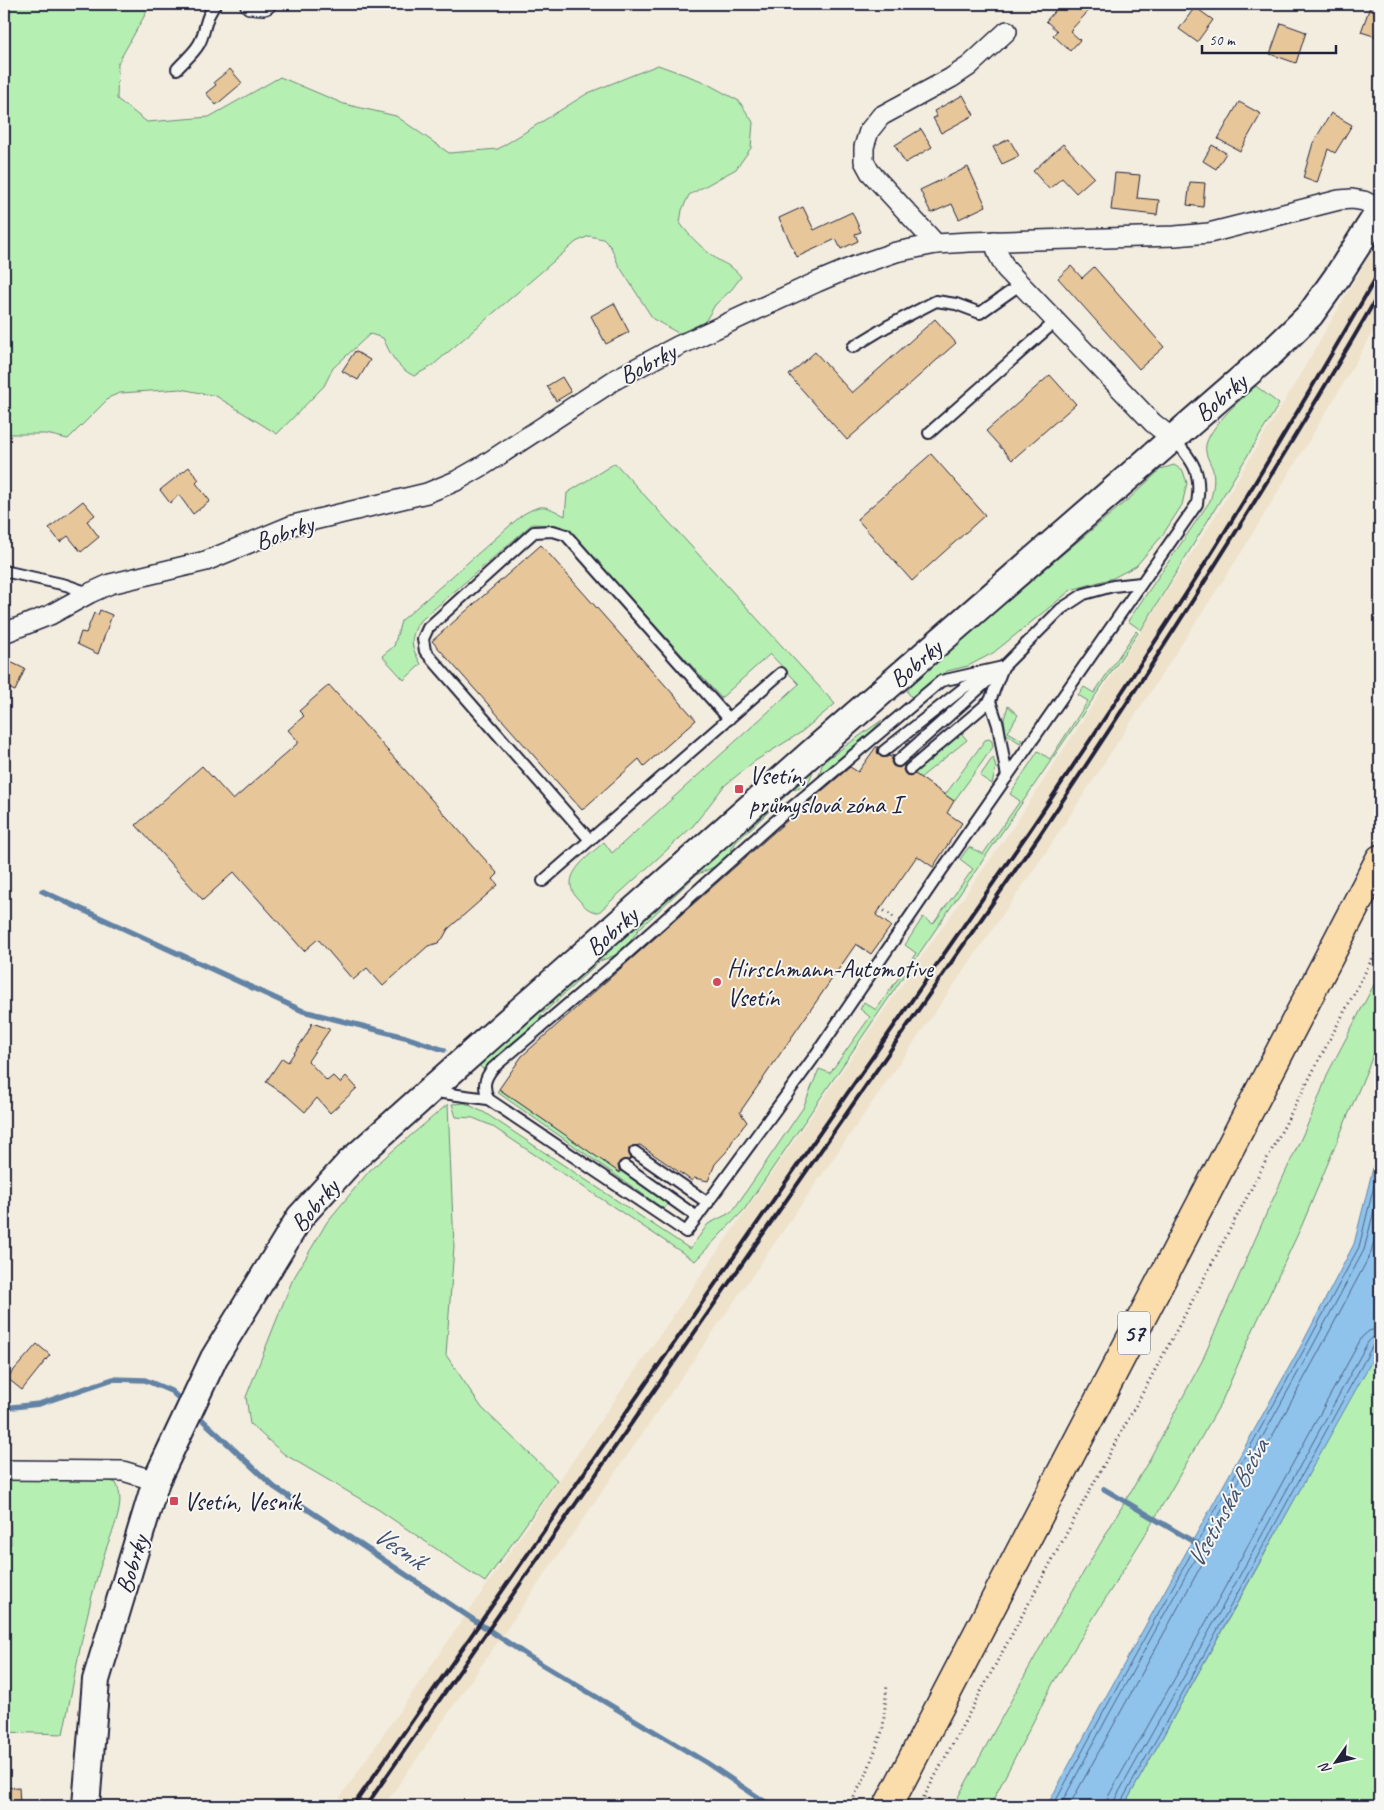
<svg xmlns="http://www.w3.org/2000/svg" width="1384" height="1810" viewBox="0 0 1384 1810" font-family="Caveat,sans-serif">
	<rect width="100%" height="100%" fill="#f3ede0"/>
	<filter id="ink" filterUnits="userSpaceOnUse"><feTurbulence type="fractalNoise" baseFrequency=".02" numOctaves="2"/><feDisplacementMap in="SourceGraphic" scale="10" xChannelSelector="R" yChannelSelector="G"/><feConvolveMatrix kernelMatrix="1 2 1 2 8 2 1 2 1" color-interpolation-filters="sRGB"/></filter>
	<g filter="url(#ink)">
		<!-- built -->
		<polygon fill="#efe2cb" points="1380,236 1380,320 1336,396 1241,553 1049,848 384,1806 334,1806 914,967 1015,824 1206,531 1300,375"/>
		<!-- green -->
		<g fill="#b6efb2" stroke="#6c8876">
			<path d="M4,4H151L118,63L117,99L147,122L209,117L280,77L344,104L396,116L449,153L498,149L588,93L658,65L702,81L739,101L753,122L751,148L736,169L689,195L682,210L680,223C691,238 703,249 718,260C727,265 735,268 741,277L732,289L715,305L706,320L695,330L678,333L653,319L618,264L611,247L603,239L589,236L576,242L432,366L414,376C396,367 391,355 383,338L370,334L333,368L324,386L277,434L216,396L181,389L120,393L110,397L68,439L46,434H4Z"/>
			<path d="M1256,386L1279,404L1141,630L1128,621L1210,501C1213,491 1215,481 1213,470C1211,464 1207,458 1206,452C1201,433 1243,397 1256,386Z"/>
			<path d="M615,463L835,704L800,733L755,761L724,786L693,826L599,912C590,912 586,908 580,901C555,878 588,857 604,842L612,853L799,684L770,654L721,698L571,533L556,525L532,524L418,623C409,642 411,646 421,664L404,680L382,656L394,646L401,621L522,515C543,503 544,505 565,516L567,493Z"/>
			<polygon points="1174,465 1183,471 1187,483 1182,505 1162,536 1136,566 1113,578 1071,590 993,653 968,666 947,671 911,697 907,691 943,648 1027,584 1131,497 1161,469"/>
			<polygon points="1136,631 1138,633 744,1210 695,1261 490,1125 473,1118 456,1117 452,1104 465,1103 485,1113 690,1249 708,1224 732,1212 803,1108 819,1069 830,1073 870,1017 860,1009 864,1002 876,1010 916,953 905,945 923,917 933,924 973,869 960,859 969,847 983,854 1020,801 1010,794 1038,751 1050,759 1088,701 1078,695 1084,687 1094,693"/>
			<polygon points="1008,706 1018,715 1008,732 1022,740 1020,743 1006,734 1004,719"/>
			<polygon points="882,720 871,732 818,778 823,762"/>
			<polygon points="961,733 967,740 920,778 913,773"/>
			<polygon points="989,739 992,741 993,747 954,801 945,795 985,740"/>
			<polygon points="993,757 996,768 992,784 980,776"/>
			<polygon points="816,763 808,784 792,790 736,842 727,857 716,866 696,875 638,930 630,942 616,955 600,961 541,1015 538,1024 522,1039 507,1046 483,1069 475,1062"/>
			<polygon points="1380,973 1380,1039 1302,1225 1253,1330 1221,1403 1148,1530 1053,1683 990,1806 953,1806 1051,1628 1148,1462 1202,1361 1267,1212 1311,1117 1329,1071"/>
			<polygon points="499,1089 620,1172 623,1170 669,1203 664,1209 497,1092"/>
			<polygon points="448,1104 454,1247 446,1355 482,1408 557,1480 485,1582 379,1510 284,1454 250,1424 246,1397 292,1281 327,1222 370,1170"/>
			<polygon points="1380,1342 1380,1806 1124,1806 1263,1557"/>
			<path d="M9,1478L105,1479L116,1483C127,1504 112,1531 105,1552C85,1611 76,1673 63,1734L4,1732V1544H11Z"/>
		</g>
		<!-- water -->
		<polygon fill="#8fc3ec" stroke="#6383a5" points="1380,1140 1380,1342 1375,1355 1124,1806 1047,1806 1098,1711 1302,1344 1354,1244"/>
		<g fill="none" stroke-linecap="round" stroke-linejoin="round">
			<!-- shore -->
			<g stroke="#4e6282" stroke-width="1">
				<polyline points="1053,1806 1103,1713 1306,1346 1359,1247 1380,1161"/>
				<polyline points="1060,1806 1108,1716 1311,1349 1364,1250 1380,1187"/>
				<polyline points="1069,1806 1318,1353 1371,1253 1380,1218"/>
				<polyline points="1106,1806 1109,1795 1189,1653 1362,1337 1369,1331 1380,1328"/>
				<polyline points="1114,1806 1115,1799 1195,1657 1368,1342 1373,1337 1380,1335"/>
				<polyline points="1120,1806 1121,1802 1201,1660 1373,1345 1376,1342 1380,1342"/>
			</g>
			<!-- stream -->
			<g stroke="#6383a5" stroke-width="5.5">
				<polyline points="42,891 303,1011 405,1037 444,1050"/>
				<polyline points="4,1408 39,1404 113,1379 145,1380 171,1391 185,1404"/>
				<polyline points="195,1413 274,1487 528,1656 707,1763 771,1806"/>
				<polyline points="1104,1489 1199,1545"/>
			</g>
		</g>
		<!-- building -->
		<g fill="#e7c79a" stroke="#22223b">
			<polygon points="1061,4 1095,4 1070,31 1080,40 1070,51 1053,35 1057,31 1046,21"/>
			<polygon points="1371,4 1380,4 1380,38 1361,32"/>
			<polygon points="1195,7 1213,20 1197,42 1179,29"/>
			<polygon points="1281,23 1306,32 1296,63 1270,54"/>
			<polygon points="230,69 242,83 216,105 206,93 216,85 214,82"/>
			<polygon points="963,95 974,115 941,133 933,118 937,117 934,111"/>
			<polygon points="1239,102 1261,114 1240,151 1218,139"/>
			<polygon points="1331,113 1352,125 1335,153 1328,149 1317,183 1303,178 1313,143"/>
			<polygon points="921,129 932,147 905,163 895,145"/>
			<polygon points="1009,139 1019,156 1002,164 993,147"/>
			<polygon points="1063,144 1094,177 1076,193 1062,178 1049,189 1033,171"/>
			<polygon points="1212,145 1226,153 1216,169 1203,161"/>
			<polygon points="968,167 986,206 959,219 952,204 931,213 920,190"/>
			<polygon points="1115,173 1140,175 1137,198 1159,200 1157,215 1111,210"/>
			<polygon points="1190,182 1205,183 1203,207 1187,205"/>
			<polygon points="803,207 814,230 852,212 861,232 855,234 858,241 841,249 836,239 797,257 779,218"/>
			<polygon points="1071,266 1082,278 1094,267 1164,347 1139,369 1058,278"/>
			<polygon points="614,303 629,332 606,344 591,316"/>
			<polygon points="935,319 956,343 847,440 789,375 815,352 852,393"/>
			<polygon points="355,351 370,360 358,380 342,371"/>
			<polygon points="1050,375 1076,404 1012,460 986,431"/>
			<polygon points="562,377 571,392 556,401 547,386"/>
			<polygon points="931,454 985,515 912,581 857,519"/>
			<polygon points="189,467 199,480 196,483 210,501 193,514 179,495 170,503 160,490"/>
			<polygon points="83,501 95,515 87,521 99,537 81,552 68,536 60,542 49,528"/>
			<polygon points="541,545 696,720 644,766 639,759 582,810 432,641"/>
			<polygon points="100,610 112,615 98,654 77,644 81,632 86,633 94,613 98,615"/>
			<polygon points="4,659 25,669 15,691 4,686"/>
			<polygon points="329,685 498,874 493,879 498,885 448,929 443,938 438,943 428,946 383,986 367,968 353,980 318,939 304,951 234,872 203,900 136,825 202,766 233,800 299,742 288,730 304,716 299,711"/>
			<polygon points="876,747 879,747 877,752 881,757 889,756 890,757 893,755 891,762 893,766 899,768 905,764 903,770 905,774 911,776 915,774 954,801 947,813 962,823 933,867 917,856 876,915 891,926 871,954 856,944 740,1112 747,1122 734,1138 727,1151 715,1164 708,1181 694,1178 692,1181 640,1145 633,1146 629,1148 629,1154 631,1158 629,1160 623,1160 619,1162 618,1166 620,1173 499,1089 522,1056 790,818 850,767 858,772"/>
			<polygon points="312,1023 330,1029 308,1061 327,1081 333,1076 340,1083 346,1076 357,1088 330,1113 317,1098 305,1112 287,1096 266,1082 282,1058 288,1062 307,1034"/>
			<polygon points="37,1344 50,1355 22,1390 7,1378"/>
			<polygon points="19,1787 20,1805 6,1806 5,1788"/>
		</g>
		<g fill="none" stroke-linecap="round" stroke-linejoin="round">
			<!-- lane casing -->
			<g stroke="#22223b" stroke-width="14">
				<g id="lane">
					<path d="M177,69C184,61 194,53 199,44C206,32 204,17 216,4"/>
					<polyline points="853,347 886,327 936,301 956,304 980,313 1021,284"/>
					<polyline points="929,433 1056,321"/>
					<polyline points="4,571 66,585 89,593"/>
					<polyline points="884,751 965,687 991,674"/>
					<polyline points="898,761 991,678"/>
					<polyline points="910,769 990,701"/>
					<polyline points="1007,777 998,725 990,701 1003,667 1061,609 1084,594 1113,586 1141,583"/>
					<polyline points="590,840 425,651 423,639 428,628 534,532 553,531 566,535 729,719"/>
					<polyline points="543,881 781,673"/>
					<path d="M435,1092L488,1099L686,1232L812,1060L937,877L1197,504C1202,472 1194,463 1174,439"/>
					<path d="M488,1099C483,1086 484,1079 493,1068L623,957L773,823L941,681L1003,667"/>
					<polyline points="635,1152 708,1203"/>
					<polyline points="625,1166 697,1217"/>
				</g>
			</g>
			<!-- street casing -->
			<g stroke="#22223b" stroke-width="22">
				<g id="street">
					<polyline points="250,4 264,5 266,4"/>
					<polyline points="994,241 998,254 1006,269 1153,423 1173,439"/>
					<polyline points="936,244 870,172 864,161 864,147 869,131 881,116 951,78 969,66 1007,31"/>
					<polyline points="4,633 50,615 90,593 110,584 206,561 293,525 427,493 456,481 484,465 616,379 678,346 817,282 855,266 896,252 936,244 969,242 1175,236 1209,233 1339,200 1352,199 1364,201 1380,209"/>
					<polyline points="4,1470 123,1471 156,1481"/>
				</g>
			</g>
			<!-- secondary casing -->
			<g stroke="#22223b" stroke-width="30">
				<polyline id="secondary" points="86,1806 96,1680 156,1481 214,1358 300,1217 349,1163 464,1060 817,748 1271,353 1310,315 1337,277 1380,210"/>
			</g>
			<!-- primary casing -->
			<g stroke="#22223b" stroke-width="31">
				<polyline id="primary" points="888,1806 1380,859"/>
			</g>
			<!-- path -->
			<g stroke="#22223b" stroke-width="3" stroke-dasharray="1 4" stroke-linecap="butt">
				<polyline points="880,908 895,918"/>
				<polyline points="849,1806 866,1775 883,1729 887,1684"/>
				<polyline points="919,1806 1188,1309 1380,944"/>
			</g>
			<!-- lane -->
			<use href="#lane" stroke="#f6f6f2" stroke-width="10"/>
			<!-- street -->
			<use href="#street" stroke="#f6f6f2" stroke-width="19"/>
			<!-- secondary -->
			<use href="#secondary" stroke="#f6f6f2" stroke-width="26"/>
			<!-- primary -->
			<use href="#primary" stroke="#fbddab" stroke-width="28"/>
			<!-- rail -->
			<g stroke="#22223b" stroke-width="4">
				<path d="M353,1806L1030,830C1095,733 1160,637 1221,538C1276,450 1328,360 1380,271"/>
				<path d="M366,1806L1039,836C1158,658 1273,478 1380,292"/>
			</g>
		</g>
	</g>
	<!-- markers -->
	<g fill="#d1495b" stroke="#f6f6f2" stroke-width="2">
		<rect x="734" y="784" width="10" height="10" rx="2.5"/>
		<circle cx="717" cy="982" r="5"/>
		<rect x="169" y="1496" width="10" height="10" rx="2.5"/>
	</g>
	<g text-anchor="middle" stroke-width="4" stroke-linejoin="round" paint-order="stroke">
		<!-- shield labels -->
		<rect fill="#f6f6f2" stroke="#626272" stroke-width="1" x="1118" y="1311.5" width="32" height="43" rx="4"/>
		<g font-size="24" font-weight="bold" fill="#22223b">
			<text x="1134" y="1341">57</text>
		</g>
		<!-- street labels -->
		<g font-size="25" fill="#22223b" stroke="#f6f6f2">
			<text transform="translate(647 363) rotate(-28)" y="9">Bobrky</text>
			<text transform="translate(1220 397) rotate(-41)" y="9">Bobrky</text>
			<text transform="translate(284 532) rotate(-19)" y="9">Bobrky</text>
			<text transform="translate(915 663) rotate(-41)" y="9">Bobrky</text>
			<text transform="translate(611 931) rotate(-42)" y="9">Bobrky</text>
			<text transform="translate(314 1205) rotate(-50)" y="9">Bobrky</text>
			<text transform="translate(131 1564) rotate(-73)" y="9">Bobrky</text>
		</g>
		<!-- poi labels -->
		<g font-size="25" fill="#22223b" stroke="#f6f6f2" text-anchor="start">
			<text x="749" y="784">Vsetín,<tspan x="749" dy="29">průmyslová zóna I</tspan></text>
			<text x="727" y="977">Hirschmann-Automotive<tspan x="727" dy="29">Vsetín</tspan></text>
			<text x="184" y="1510">Vsetín, Vesník</text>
		</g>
		<!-- water labels -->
		<g font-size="26" font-style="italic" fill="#435270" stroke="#f6f6f2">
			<text transform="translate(1227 1503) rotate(-61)" y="9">Vsetínská Bečva</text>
			<text transform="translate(400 1547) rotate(34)" y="9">Vesník</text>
		</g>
	</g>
	<!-- margin -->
	<rect width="1384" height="1810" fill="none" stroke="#f6f6f2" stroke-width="20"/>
	<rect x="10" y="10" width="1364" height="1790" fill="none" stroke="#22223b" stroke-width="2" filter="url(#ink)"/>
	<!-- north arrow -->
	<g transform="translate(1336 1762) rotate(236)" stroke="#f6f6f2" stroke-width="4" paint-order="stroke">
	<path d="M0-4L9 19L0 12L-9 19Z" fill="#22223b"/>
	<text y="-8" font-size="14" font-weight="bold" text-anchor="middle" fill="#22223b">N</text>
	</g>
	<!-- scale -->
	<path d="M1202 45v8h134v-8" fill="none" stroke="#22223b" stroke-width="2.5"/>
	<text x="1209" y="45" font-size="15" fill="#22223b" stroke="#f6f6f2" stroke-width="4" paint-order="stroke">50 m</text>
</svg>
